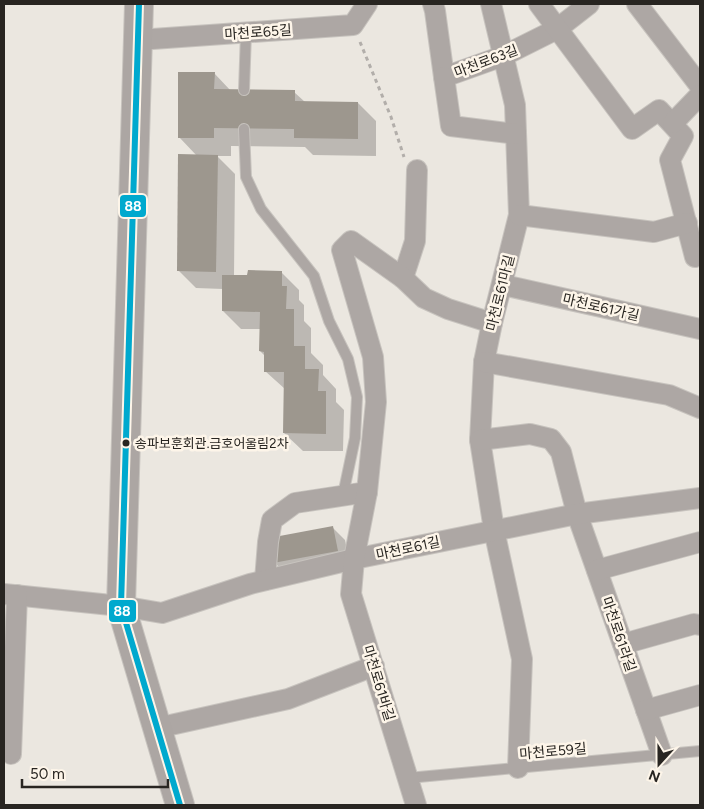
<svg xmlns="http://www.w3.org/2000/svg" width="704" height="809" viewBox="0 0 704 809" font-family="Figtree,'Noto Sans KR',sans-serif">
	<rect width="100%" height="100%" fill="#ebe7e0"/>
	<!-- shadow -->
	<g fill="#0003">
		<polygon points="214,73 231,91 294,92 305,102 358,103 376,121 376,156 313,155 305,147 231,146 231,156 217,156 235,174 234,276 249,276 281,272 299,290 299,300 304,305 304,321 311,328 311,353 323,365 323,375 336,389 336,402 344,410 343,451 303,451 284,433 285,389 265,371 265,356 260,351 261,329 241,329 223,311 223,289 196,288 178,270 197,156 179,137"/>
		<polygon points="333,528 345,540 350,564 287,575 274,562"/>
	</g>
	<!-- building -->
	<g fill="#9d978e">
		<polygon points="178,72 215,72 214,89 295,90 295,101 358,102 358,139 294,138 294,129 214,128 214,138 178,138"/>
		<polygon points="178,154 218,155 216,272 177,271"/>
		<polygon points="248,270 282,271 282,286 287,286 286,309 294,309 294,346 305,346 305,369 319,369 318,391 326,391 326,434 283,433 284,372 264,372 264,352 259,351 260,312 222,311 222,275 247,275"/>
		<polygon points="333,526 338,551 273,563 269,538"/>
	</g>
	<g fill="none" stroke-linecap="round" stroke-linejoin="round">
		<!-- lane casing -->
		<g stroke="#c7c3be" stroke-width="12">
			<g id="lane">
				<polyline points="244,90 246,33"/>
				<polyline points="244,129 246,177 261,209 314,276 329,321 348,359 357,397 355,438 343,495"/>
				<polyline points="408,778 700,751"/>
			</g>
		</g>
		<!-- street casing -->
		<g stroke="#c7c3be" stroke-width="22">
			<g id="street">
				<polyline points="433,4 435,11 444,77 503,56 557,29 589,4"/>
				<polyline points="491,4 515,105 519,215 492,323 484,362 480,440 494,530 522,659 518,768"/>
				<polyline points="539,4 632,129 659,110 683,136 670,160 695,257"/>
				<polyline points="637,4 700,86"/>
				<polyline points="138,40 353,25 367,4"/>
				<polyline points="444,77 451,126 516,134"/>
				<polyline points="673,123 700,95"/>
				<polyline points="519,215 654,232 687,223"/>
				<polyline points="403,278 415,241 417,170"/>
				<polyline points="503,285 700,329"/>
				<polyline points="484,362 669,395 700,408"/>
				<polyline points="480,440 530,434 551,439 561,452 577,514 662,755"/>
				<polyline points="597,570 700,542"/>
				<polyline points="265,580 268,542 272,520 295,503 367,492"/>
				<polyline points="4,594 121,606 162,613 250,584 354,559 577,514 700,498"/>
				<polyline points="623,644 694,624 700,625"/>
				<polyline points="646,710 700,695"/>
				<polyline points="157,728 288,699 374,666"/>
				<polyline points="11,754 17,595"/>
				<polyline points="416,805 351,594 354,559 367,492 376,402 373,357 342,250 351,241 403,278 424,298 448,309 492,323"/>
			</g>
		</g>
		<!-- secondary casing -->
		<g stroke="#c7c3be" stroke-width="30">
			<polyline id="secondary" points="139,4 121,606 180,805"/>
		</g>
		<!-- path -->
		<polyline stroke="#b2aeaa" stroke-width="3" stroke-dasharray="4 4" stroke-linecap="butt" points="360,42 391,117 404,157"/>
		<!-- lane -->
		<use href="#lane" stroke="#ada7a4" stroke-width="10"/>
		<!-- street -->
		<use href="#street" stroke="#ada7a4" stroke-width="20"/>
		<!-- secondary -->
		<use href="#secondary" stroke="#aca6a3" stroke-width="28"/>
		<!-- bus-1 casing -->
		<g stroke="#fdf5e9" stroke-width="10">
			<polyline id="bus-1" points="139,4 121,606 180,805"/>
		</g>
		<!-- bus-1 -->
		<use href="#bus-1" stroke="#00a9ce" stroke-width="6"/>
	</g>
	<!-- markers -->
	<circle fill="#282521" stroke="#fdf5e9" stroke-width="2" cx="126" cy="443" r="4.5"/>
	<g text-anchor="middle" stroke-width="5" stroke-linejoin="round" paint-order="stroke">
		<!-- bus labels -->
		<g font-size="13" fill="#282521" stroke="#fdf5e9" text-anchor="start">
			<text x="135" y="448">송파보훈회관.금호어울림2차</text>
		</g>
		<!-- street labels -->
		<g font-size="14" fill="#282521" stroke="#fdf5e9">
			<text transform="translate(258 32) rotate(-4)" y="5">마천로65길</text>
			<text transform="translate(486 61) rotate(-21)" y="5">마천로63길</text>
			<text transform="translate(500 293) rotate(-76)" y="5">마천로61마길</text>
			<text transform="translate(601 307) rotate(13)" y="5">마천로61가길</text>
			<text transform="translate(408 548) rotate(-12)" y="5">마천로61길</text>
			<text transform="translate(619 634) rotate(71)" y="5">마천로61라길</text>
			<text transform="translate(379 683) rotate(73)" y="5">마천로61바길</text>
			<text transform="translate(553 751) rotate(-5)" y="5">마천로59길</text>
		</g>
	</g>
	<g stroke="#fdf5e9" stroke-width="2">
		<rect x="119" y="194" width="28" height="24" rx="5" fill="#00a9ce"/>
		<rect x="108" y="599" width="29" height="24" rx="5" fill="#00a9ce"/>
	</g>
	<g font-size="14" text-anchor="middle" font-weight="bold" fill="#fff">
		<text x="133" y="211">88</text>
		<text x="122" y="616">88</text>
	</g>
	<!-- border -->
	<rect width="704" height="809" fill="none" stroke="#282521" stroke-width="10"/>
	<!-- north arrow -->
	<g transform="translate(659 764) rotate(201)" stroke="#fdf5e9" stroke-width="4" paint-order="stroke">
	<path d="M0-4L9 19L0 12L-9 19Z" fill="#282521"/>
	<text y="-8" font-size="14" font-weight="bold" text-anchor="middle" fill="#282521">N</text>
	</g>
	<!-- scale -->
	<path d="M22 779v8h146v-8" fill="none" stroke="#282521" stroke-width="2.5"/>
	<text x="30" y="779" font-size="15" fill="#282521" stroke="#fdf5e9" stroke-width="4" paint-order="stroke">50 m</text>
</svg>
